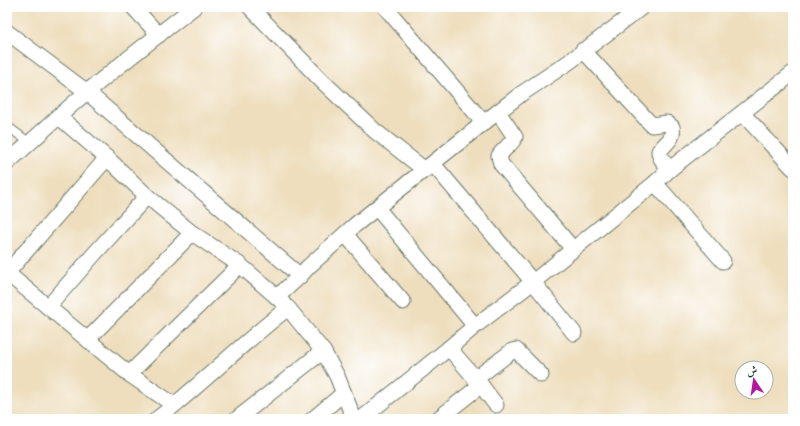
<svg xmlns="http://www.w3.org/2000/svg" width="800" height="426" viewBox="0 0 800 426" font-family="Cardo,Amiri,serif">
	<rect width="100%" height="100%" fill="#fff"/>
	<filter id="ink" filterUnits="userSpaceOnUse"><feTurbulence type="fractalNoise" baseFrequency=".025" numOctaves="2"/><feDisplacementMap in="SourceGraphic" scale="8" xChannelSelector="R" yChannelSelector="G"/><feConvolveMatrix kernelMatrix="1 2 1 2 8 2 1 2 1" color-interpolation-filters="sRGB"/></filter>
	<filter id="wash" filterUnits="userSpaceOnUse"><feTurbulence type="fractalNoise" baseFrequency=".012" numOctaves="4" result="noise"/><feDisplacementMap in="SourceGraphic" scale="16" xChannelSelector="R" yChannelSelector="G"/><feGaussianBlur stdDeviation="0.9" result="paint"/><feColorMatrix in="noise" values="0 0 0 0 0 0 0 0 0 0 0 0 0 0 0 0 0 1.4 0 .05"/><feComposite in="paint" operator="in"/></filter>
	<g filter="url(#wash)">
		<rect width="100%" height="100%" fill="#eedebd"/>
	</g>
	<g filter="url(#ink)">
		<g fill="none" stroke-linecap="round" stroke-linejoin="round">
			<!-- lane casing -->
			<g stroke="#677564" stroke-width="10">
				<polyline id="lane" points="7,126 30,143"/>
			</g>
			<!-- street casing -->
			<g stroke="#677564" stroke-width="17">
				<g id="street">
					<polyline points="133,7 159,35"/>
					<polyline points="250,7 322,81 375,131 425,170"/>
					<polyline points="385,7 484,123"/>
					<polyline points="7,32 87,92 300,276"/>
					<path d="M583,50L648,121L652,125L667,123L672,127C675,138 666,143 659,151C659,158 665,164 670,169L655,183L723,261"/>
					<path d="M498,112L515,137C512,144 503,149 499,156L501,164L573,249"/>
					<polyline points="742,113 793,168"/>
					<polyline points="58,116 107,158 147,196 192,233 240,265 277,297 283,303"/>
					<path d="M7,163C34,140 59,115 87,92C122,63 158,35 194,7"/>
					<polyline points="433,164 533,282 574,333"/>
					<polyline points="670,169 793,73"/>
					<polyline points="377,208 475,326"/>
					<polyline points="345,234 403,302"/>
					<polyline points="7,273 129,374 174,405"/>
					<polyline points="7,273 107,158"/>
					<polyline points="277,297 300,276 308,267 355,225 477,128 521,94 569,62 642,7"/>
					<polyline points="48,307 96,252 147,196"/>
					<polyline points="88,339 192,233"/>
					<polyline points="129,374 240,265"/>
					<polyline points="475,379 512,351 516,350 541,375"/>
					<polyline points="481,385 496,405"/>
					<path d="M157,419C202,384 242,343 288,308L323,351L337,376L354,419"/>
					<polyline points="237,419 323,351"/>
					<polyline points="313,419 344,393"/>
					<polyline points="361,419 449,348 475,326 533,282 655,183"/>
					<polyline points="438,419 481,385 449,348"/>
				</g>
			</g>
			<!-- lane -->
			<use href="#lane" stroke="#fff" stroke-width="8"/>
			<!-- street -->
			<use href="#street" stroke="#fff" stroke-width="15"/>
		</g>
	</g>
	<!-- margin -->
	<rect width="800" height="426" fill="none" stroke="#fff" stroke-width="24"/>
	<!-- north arrow -->
	<g transform="translate(754 380) rotate(347)"><circle r="19" fill="#ffffff" stroke="#a5b1ae"/>
	<path d="M0-3L7 15L0 10L-7 15Z" fill="#b5179e"/>
	<text y="-6" font-size="11" font-weight="bold" text-anchor="middle" fill="#1f3d34">ش</text>
	</g>
</svg>
